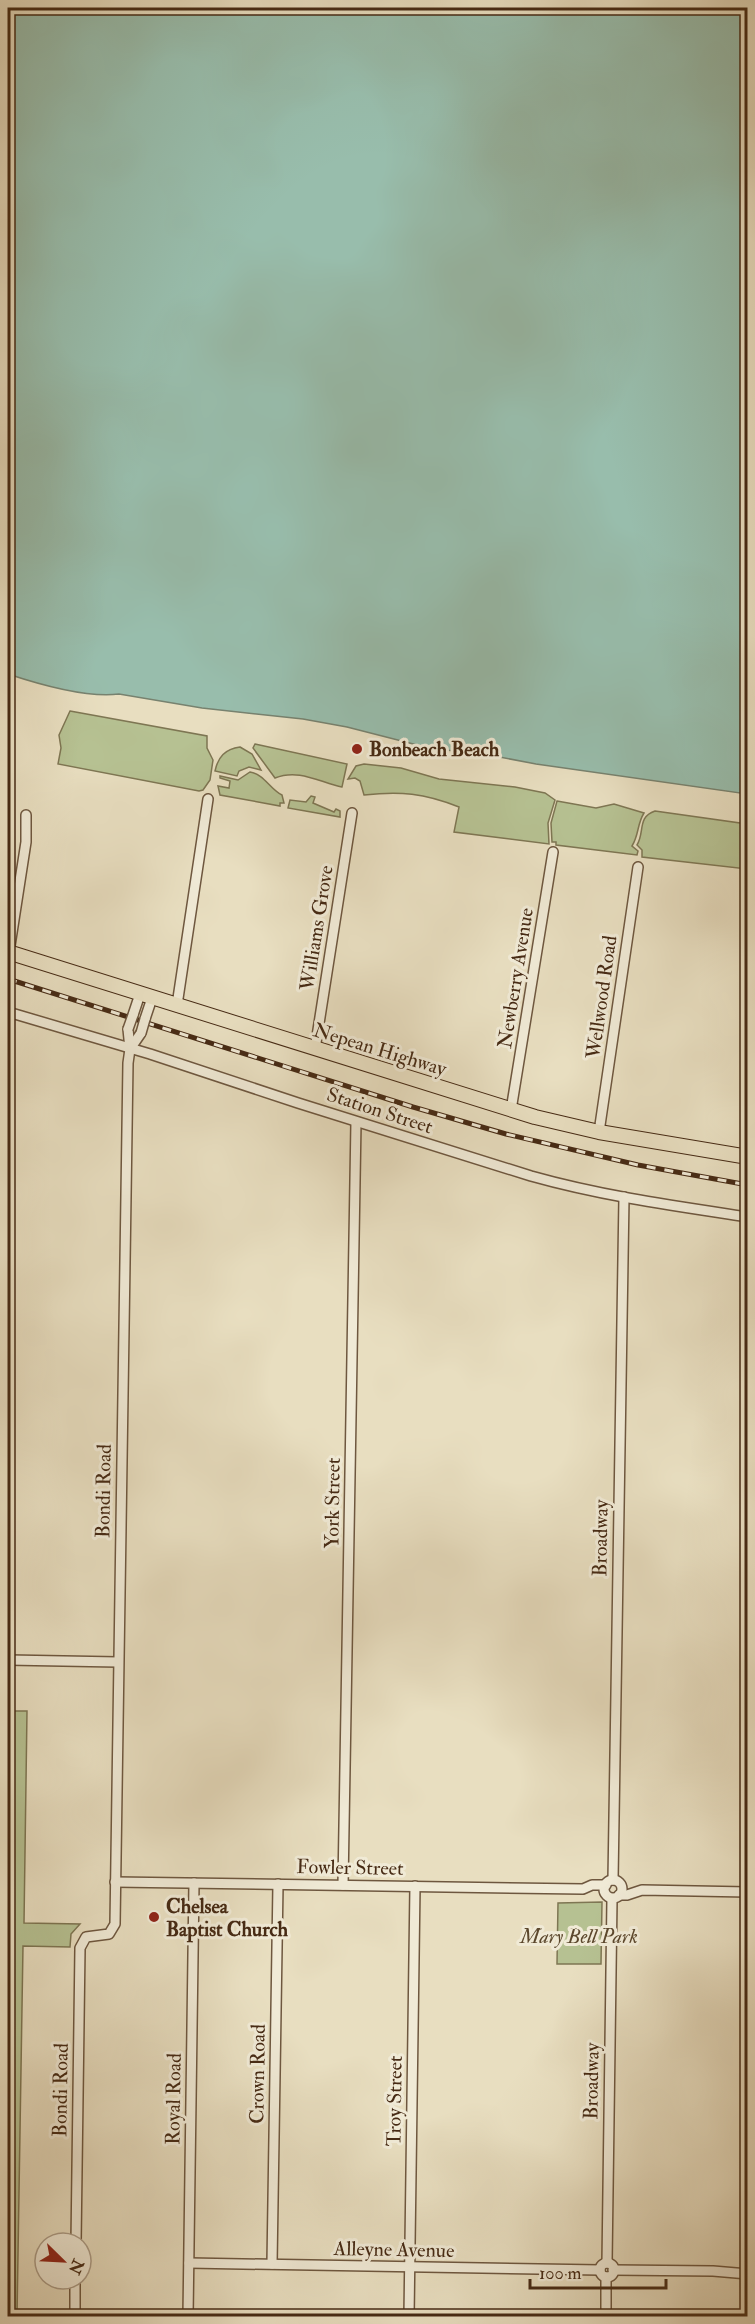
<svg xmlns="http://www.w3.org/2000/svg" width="755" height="2324" viewBox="0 0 755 2324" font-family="'IM FELL Double Pica',serif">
	<rect width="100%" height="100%" fill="#e8dec0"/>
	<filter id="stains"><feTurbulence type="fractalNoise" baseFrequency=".00333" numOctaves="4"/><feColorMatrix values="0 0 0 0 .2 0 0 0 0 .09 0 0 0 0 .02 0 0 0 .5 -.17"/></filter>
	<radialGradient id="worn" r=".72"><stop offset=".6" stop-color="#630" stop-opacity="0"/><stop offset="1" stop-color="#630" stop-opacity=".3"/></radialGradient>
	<!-- green -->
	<g fill="#b6c192" stroke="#7e7653" stroke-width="1.5">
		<polygon points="70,711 207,736 207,748 213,760 210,780 203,790 199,791 58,764 61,748 59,735"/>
		<path d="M255,744L347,764L342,787C321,783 299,768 275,778L253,748Z"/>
		<path d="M240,747L252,754L261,770L249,767L239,771L237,776L215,771C218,757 225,749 240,747Z"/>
		<path d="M364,764L401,768L439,779L515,787L545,793L555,800L548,823L549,844L454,832L459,807C424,793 400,791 364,795L360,781L355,778L348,779L356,766Z"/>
		<path d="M250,772C264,774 270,789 282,795L284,803H280V806L220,795L218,786L229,788L230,781L220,778V776L238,780Z"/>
		<polygon points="311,796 315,797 313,803 334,812 336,809 340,811 340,817 288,808 290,800 306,802"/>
		<path d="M557,801L596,808L614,804L644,813C637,824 639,835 632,846L638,851L637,855L556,845V842H552L551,823Z"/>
		<path d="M655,811L747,824V869L642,857V850L637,845C645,832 637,817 655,811Z"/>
		<polygon points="8,1711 27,1711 24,1923 80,1924 71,1934 70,1947 23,1946 17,2316 8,2316"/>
		<polygon points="602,1902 601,1964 557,1964 558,1903"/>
	</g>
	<!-- water -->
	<path fill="#98bdac" stroke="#77826f" stroke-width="1.5" d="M8,8H747V794L536,764L489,755L429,748L347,727L303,719L202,708L119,694C88,698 38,684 8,674Z"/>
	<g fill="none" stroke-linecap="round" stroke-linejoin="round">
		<!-- minor casing -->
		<g stroke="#6e573f" stroke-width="12">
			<g id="minor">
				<polyline points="9,952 26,842 26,815"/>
				<polyline points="177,1005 208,799"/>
				<path d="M8,1012L150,1054L298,1103L531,1176C602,1196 675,1206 748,1217"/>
				<polyline points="133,1015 140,994"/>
				<polyline points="145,1019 152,998"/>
				<polyline points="130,1049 141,1033"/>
				<polyline points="315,1049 352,813"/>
				<polyline points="511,1110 553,852"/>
				<polyline points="599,1132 638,867"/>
				<polyline points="745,1156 748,1142"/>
				<polyline points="8,1660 118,1662"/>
				<polyline points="613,1880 624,1197"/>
				<circle cx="613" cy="1889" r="9"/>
				<polyline points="115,1882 583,1889 592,1885 606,1885"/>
				<polyline points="343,1885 356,1122"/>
				<polyline points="619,1895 627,1895 642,1890 748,1892"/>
				<polyline points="76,2243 80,1948 86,1937 109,1934 115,1924 128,1063 130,1049 128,1029"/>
				<polyline points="189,2263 600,2270"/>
				<polyline points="607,2263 612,1899"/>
				<circle cx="607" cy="2270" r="7"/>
				<polyline points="272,2264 278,1884"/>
				<polyline points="613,2270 713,2271 748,2274"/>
				<polyline points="75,2316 75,2279"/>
				<polyline points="188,2316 194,1883"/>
				<polyline points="409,2316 415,1886"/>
				<polyline points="606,2316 606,2277"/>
			</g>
		</g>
		<!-- highway casing -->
		<g stroke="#462a14" stroke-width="16">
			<polyline id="highway" points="8,952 535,1117 599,1132 748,1157"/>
		</g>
		<!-- minor -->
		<use href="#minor" stroke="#f0ead6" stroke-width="9"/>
		<!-- highway -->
		<use href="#highway" stroke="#e8dec0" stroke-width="14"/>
		<!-- rail casing -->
		<g stroke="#462a14" stroke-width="5">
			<polyline id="rail" points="8,979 413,1107 506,1134 638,1165 748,1185"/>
		</g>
		<!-- rail -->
		<use href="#rail" stroke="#f0ead6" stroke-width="3" stroke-dasharray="9" stroke-linecap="butt"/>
		<!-- minor-bridge casing -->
		<g stroke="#6e573f" stroke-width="12" stroke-linecap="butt">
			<g id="minor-bridge">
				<polyline points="128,1029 133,1015"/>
				<polyline points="141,1033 145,1019"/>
			</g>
		</g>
		<!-- minor-bridge -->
		<use href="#minor-bridge" stroke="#f0ead6" stroke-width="9"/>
	</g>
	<!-- markers -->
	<g fill="#8f2418" stroke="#f0ead6" stroke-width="2">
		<circle cx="357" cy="749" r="6"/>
		<circle cx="154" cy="1917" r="6"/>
	</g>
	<g text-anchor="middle" stroke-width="6" stroke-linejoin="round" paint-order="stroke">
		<!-- poi labels -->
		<g font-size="20" font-weight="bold" fill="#462a14" stroke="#f0ead6" text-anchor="start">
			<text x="369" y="756">Bonbeach Beach</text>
			<text x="166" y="1913">Chelsea<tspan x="166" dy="23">Baptist Church</tspan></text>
		</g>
		<!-- street labels -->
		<g font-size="20" fill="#462a14" stroke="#f0ead6">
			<text transform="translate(316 928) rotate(-81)" y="7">Williams Grove</text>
			<text transform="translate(515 978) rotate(-81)" y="7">Newberry Avenue</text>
			<text transform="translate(601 997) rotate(-82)" y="7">Wellwood Road</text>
			<text transform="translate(380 1049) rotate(17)" y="7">Nepean Highway</text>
			<text transform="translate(380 1110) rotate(18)" y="7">Station Street</text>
			<text transform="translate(103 1491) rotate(-89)" y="7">Bondi Road</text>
			<text transform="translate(332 1503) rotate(-89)" y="7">York Street</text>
			<text transform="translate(600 1538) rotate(-89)" y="7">Broadway</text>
			<text transform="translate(350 1867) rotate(1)" y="7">Fowler Street</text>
			<text transform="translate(257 2074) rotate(-89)" y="7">Crown Road</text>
			<text transform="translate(591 2081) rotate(-89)" y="7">Broadway</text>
			<text transform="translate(60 2090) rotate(-89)" y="7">Bondi Road</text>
			<text transform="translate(173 2099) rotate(-89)" y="7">Royal Road</text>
			<text transform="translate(394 2101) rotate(-89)" y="7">Troy Street</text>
			<text transform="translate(394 2249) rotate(1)" y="7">Alleyne Avenue</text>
		</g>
		<!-- park labels -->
		<g font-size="20" font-style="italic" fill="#5c482d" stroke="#f0ead6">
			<text x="579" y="1943">Mary Bell Park</text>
		</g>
	</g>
	<!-- margin -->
	<rect width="755" height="2324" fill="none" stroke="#e8dec0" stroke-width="30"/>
	<rect x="9" y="9" width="737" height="2306" fill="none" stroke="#462a14" stroke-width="3"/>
	<rect x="15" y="15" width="725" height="2294" fill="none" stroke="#462a14" stroke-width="1.5"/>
	<!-- north arrow -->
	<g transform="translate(63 2261) rotate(114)"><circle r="28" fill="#f0ead6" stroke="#ac9d88" stroke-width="1.5"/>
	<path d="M0-4.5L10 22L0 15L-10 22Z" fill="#8f2418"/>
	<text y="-9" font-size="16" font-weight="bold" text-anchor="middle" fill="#462a14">N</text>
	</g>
	<!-- scale -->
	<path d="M530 2279v9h136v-9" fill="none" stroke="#462a14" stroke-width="3"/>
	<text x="539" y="2279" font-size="18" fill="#462a14" stroke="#f0ead6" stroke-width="4.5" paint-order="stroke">100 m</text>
	<rect width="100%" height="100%" filter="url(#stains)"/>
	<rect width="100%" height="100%" fill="url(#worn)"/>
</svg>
